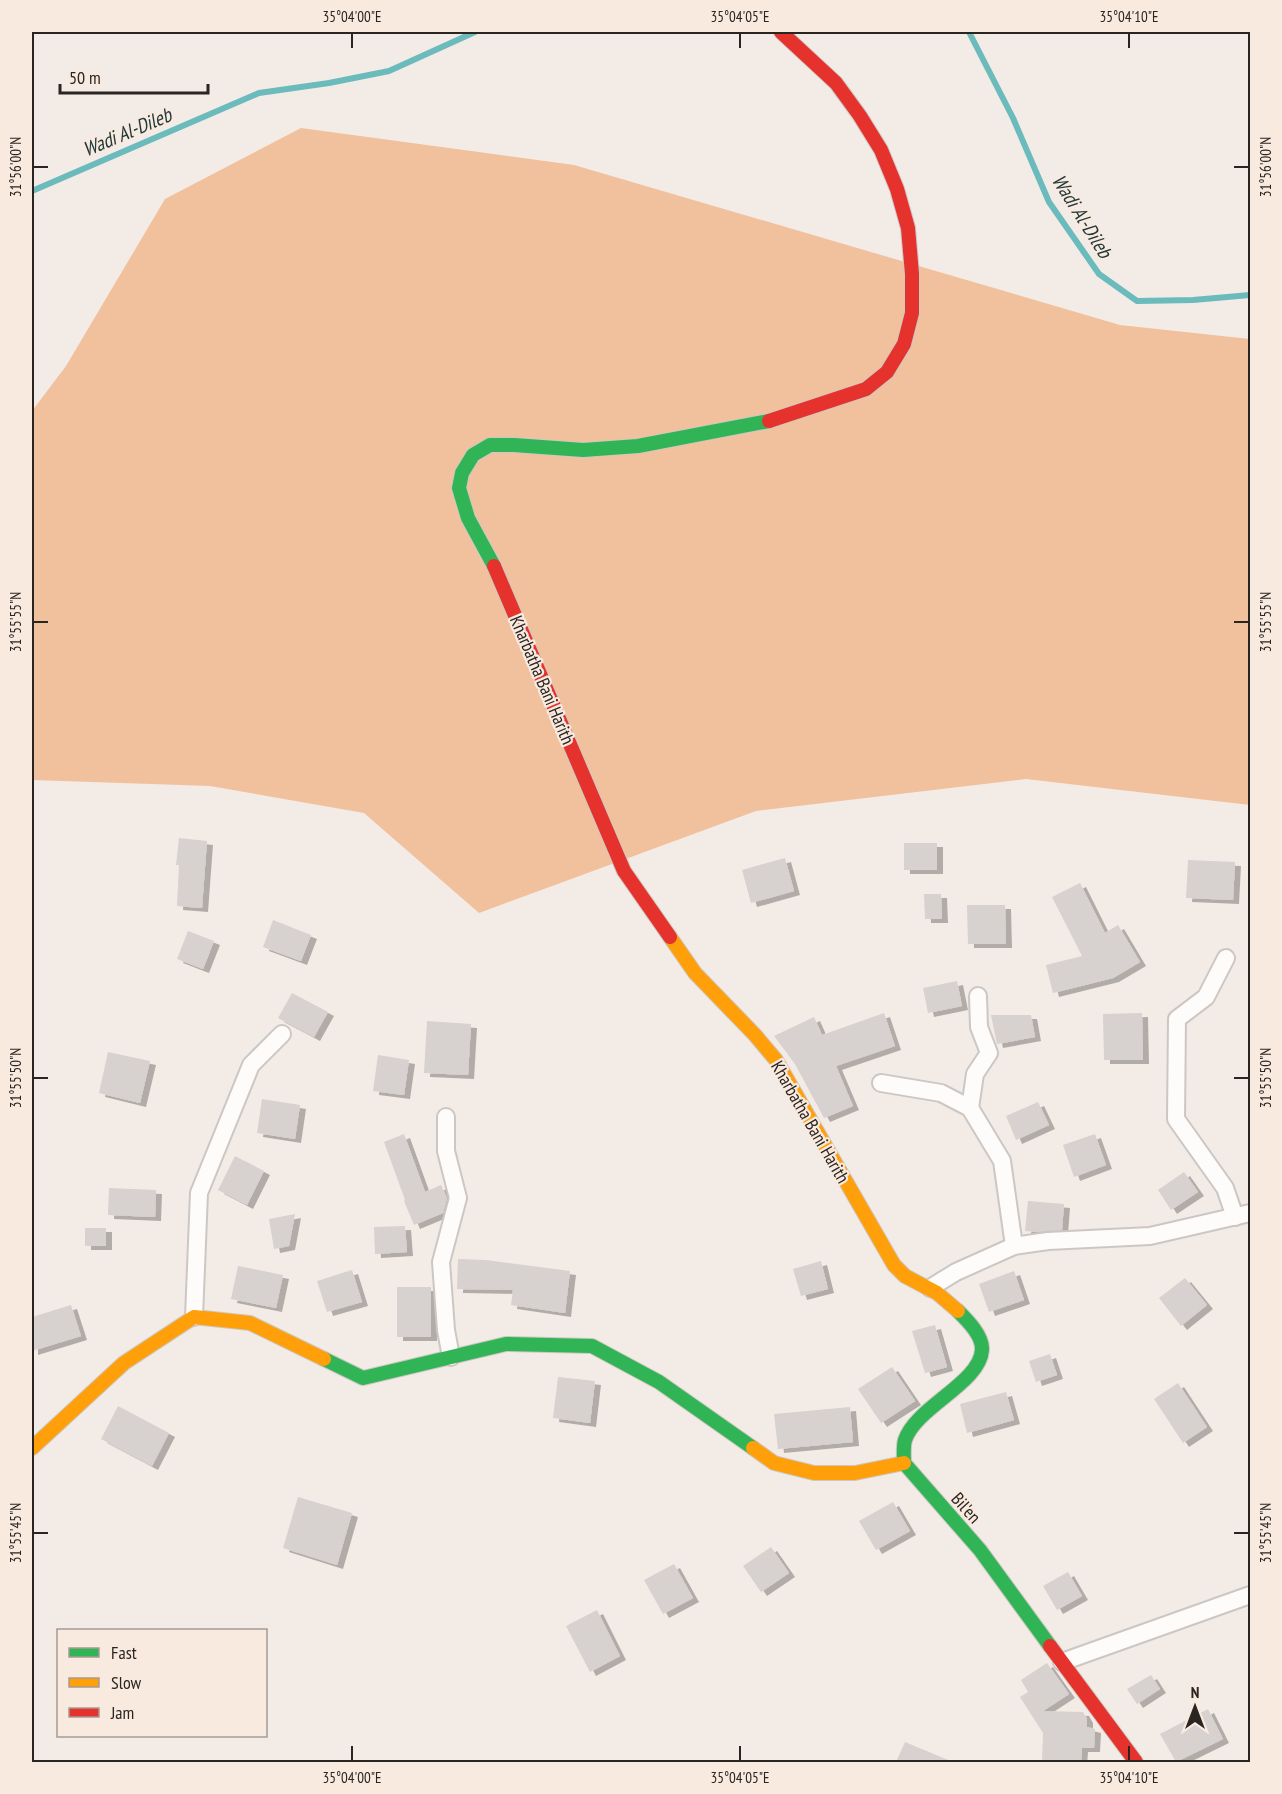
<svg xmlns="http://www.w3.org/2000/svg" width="1282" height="1794" viewBox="0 0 1282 1794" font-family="'PT Sans Narrow',sans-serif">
	<defs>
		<filter id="shadow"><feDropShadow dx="6" dy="4" stdDeviation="0" flood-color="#0004"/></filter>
	</defs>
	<rect width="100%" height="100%" fill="#f3ebe6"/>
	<!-- forest -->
	<polygon fill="#f1c19d" points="301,128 574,165 1120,325 1250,339 1250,805 1026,779 756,811 479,913 364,813 210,786 32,780 32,411 66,366 165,199"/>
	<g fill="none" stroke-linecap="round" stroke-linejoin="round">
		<!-- stream -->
		<g stroke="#6bbbbc" stroke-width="6">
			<polyline points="969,32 1013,118 1049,202 1099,274 1137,301 1193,300 1250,295"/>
			<polyline points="32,191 259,93 329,83 389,71 475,32"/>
		</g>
	</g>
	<!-- building -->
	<g fill="#d7d1cf" filter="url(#shadow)">
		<polygon points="179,838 207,841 202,908 177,906 179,865 176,865"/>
		<rect x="904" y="843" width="33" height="27"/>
		<polygon points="785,858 794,891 751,903 742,870"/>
		<polygon points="1188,860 1235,862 1233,900 1186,898"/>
		<polygon points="1080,883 1105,933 1118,925 1140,962 1113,978 1053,993 1046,965 1082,956 1052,897"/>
		<polygon points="924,894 941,894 942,919 925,919"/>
		<polygon points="967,905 1005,905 1006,944 968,944"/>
		<polygon points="273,920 311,935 301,961 263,947"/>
		<polygon points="188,931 214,941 203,969 177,959"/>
		<polygon points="957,981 962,1006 928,1013 923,988"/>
		<polygon points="292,993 328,1012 314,1037 278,1018"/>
		<polygon points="884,1013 895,1046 836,1066 853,1106 824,1118 795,1064 774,1036 814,1017 822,1035"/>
		<polygon points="1142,1013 1143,1060 1104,1060 1103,1014"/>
		<polygon points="991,1015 1031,1015 1035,1037 997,1044"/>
		<polygon points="427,1021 471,1024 468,1075 424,1073"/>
		<polygon points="108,1052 150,1061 140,1103 99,1093"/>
		<polygon points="378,1055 409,1060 404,1095 373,1091"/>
		<polygon points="262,1099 300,1105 295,1139 257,1133"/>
		<polygon points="1038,1102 1049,1125 1016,1140 1006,1116"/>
		<polygon points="404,1134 425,1192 441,1185 447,1198 443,1213 414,1225 404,1201 405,1200 384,1142"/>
		<polygon points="1095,1134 1106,1165 1074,1177 1063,1145"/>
		<polygon points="235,1156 264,1171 247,1205 218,1190"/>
		<polygon points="1184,1172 1198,1192 1171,1210 1158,1190"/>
		<polygon points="109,1188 156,1190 155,1217 108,1215"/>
		<polygon points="1028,1201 1064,1204 1062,1230 1036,1232 1025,1231"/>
		<polygon points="295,1214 289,1246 274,1249 269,1219"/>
		<polygon points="405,1226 407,1252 375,1254 374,1227"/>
		<rect x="85" y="1228" width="21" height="18"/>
		<polygon points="458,1259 486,1260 570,1271 565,1313 511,1305 513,1290 457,1289"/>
		<polygon points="821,1261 828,1289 801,1296 793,1269"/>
		<polygon points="238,1266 283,1275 276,1308 231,1299"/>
		<polygon points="352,1270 362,1302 327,1312 317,1281"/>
		<polygon points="1014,1271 1024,1300 989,1312 979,1284"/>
		<polygon points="1185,1278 1207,1305 1181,1326 1159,1298"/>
		<rect x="397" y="1287" width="34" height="50"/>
		<polygon points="71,1305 81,1336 32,1351 32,1317"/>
		<polygon points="935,1325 947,1367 925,1373 912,1331"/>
		<polygon points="1050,1354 1057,1375 1036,1382 1029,1361"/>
		<polygon points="892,1367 915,1401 881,1423 858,1389"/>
		<polygon points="558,1377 595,1381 590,1423 553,1418"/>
		<polygon points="1178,1383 1207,1427 1183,1443 1154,1399"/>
		<polygon points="1006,1392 1014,1420 967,1433 960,1404"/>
		<polygon points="118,1406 169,1433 152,1466 101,1439"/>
		<polygon points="850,1407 853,1442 778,1449 774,1414"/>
		<polygon points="298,1497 352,1513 337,1565 283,1548"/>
		<polygon points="893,1502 910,1531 876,1550 859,1521"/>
		<polygon points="771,1547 789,1573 761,1592 743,1566"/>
		<polygon points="674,1564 693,1598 663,1614 644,1580"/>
		<polygon points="1068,1572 1082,1596 1057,1610 1043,1586"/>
		<polygon points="597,1610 620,1656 590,1672 566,1626"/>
		<polygon points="1047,1663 1069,1694 1043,1711 1083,1712 1087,1719 1087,1727 1095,1729 1094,1748 1082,1748 1081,1762 1042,1762 1043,1733 1020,1697 1028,1692 1021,1680"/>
		<polygon points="1151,1675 1160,1689 1137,1704 1127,1689"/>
		<polygon points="1208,1709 1223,1739 1176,1762 1160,1734"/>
		<polygon points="905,1742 953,1762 896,1762"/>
	</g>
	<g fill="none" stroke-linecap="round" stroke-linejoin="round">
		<!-- street casing -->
		<g stroke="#cdc7c3" stroke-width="20">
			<g id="street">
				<polyline points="1226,958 1206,997 1177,1019 1176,1119 1225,1188 1235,1217"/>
				<polyline points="881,1083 941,1093 970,1108 1002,1161 1014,1246"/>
				<polyline points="970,1108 975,1074 989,1053 979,1027 978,996"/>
				<polyline points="446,1117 446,1151 458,1198 441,1262 446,1330 451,1357"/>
				<polyline points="930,1288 956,1272 1014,1246 1048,1241 1150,1236 1250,1213"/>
				<polyline points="194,1317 199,1193 251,1065 282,1034"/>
				<polyline points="1062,1662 1250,1595"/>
			</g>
		</g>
		<!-- fast casing -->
		<g stroke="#cdc7c3" stroke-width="16">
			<g id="fast">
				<polyline points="494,566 468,518 459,488 462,473 473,455 490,445 514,445 583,450 638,446 769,421"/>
				<path d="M958,1311C968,1321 983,1336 982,1350C980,1383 916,1407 905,1440C903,1447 904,1456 904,1463L980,1550L1050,1646"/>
				<polyline points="324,1359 363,1378 506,1344 592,1346 659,1382 753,1448"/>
			</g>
		</g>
		<!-- slow casing -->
		<g stroke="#cdc7c3" stroke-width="16">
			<g id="slow">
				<polyline points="670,937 695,973 755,1035 776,1060 894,1265 905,1276 937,1293 958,1311"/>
				<polyline points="32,1448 124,1363 194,1317 250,1323 324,1359"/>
				<polyline points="753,1448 774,1463 814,1473 855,1473 904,1463"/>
			</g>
		</g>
		<!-- jam casing -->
		<g stroke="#cdc7c3" stroke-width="16">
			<g id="jam">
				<polyline points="769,421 866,389 887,372 904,344 912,313 912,274 908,228 897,189 881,150 860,116 836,83 781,32"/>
				<polyline points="494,566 624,871 670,937"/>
				<polyline points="1050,1646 1136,1762"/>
			</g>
		</g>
		<!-- street -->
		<use href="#street" stroke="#fdfcfb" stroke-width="16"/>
		<!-- fast -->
		<use href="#fast" stroke="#30b455" stroke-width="14"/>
		<!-- slow -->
		<use href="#slow" stroke="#ff9f0a" stroke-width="14"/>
		<!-- jam -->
		<use href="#jam" stroke="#e5322d" stroke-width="14"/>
	</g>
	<!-- ticks -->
	<path fill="none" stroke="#2a2521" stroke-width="2" d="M352,33V48M740,33V48M1129,33V48M33,167H48M1234,167H1249M33,622H48M1234,622H1249M33,1078H48M1234,1078H1249M33,1533H48M1234,1533H1249M352,1746V1761M740,1746V1761M1129,1746V1761"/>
	<g text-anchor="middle" stroke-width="4.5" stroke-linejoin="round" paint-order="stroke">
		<!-- street labels -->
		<g font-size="18" fill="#2a2521" stroke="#f9eae0">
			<text transform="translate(542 680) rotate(67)" y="6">Kharbatha Bani Harith</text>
			<text transform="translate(810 1122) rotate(60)" y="6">Kharbatha Bani Harith</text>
			<text transform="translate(966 1508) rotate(48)" y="6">Bil'en</text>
		</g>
		<!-- water labels -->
		<g font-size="20" font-style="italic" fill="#20393a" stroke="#f9eae0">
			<text transform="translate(127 132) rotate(-23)" y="7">Wadi Al-Dileb</text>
			<text transform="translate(1082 216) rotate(58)" y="7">Wadi Al-Dileb</text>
		</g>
	</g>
	<!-- border -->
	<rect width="1282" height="1794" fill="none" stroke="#f9eae0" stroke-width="66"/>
	<!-- legend -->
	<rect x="57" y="1629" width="210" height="108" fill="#f9eae0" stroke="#a69b94" stroke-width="1.5"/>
	<rect x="69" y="1648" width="30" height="9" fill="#30b455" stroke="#a69b94" stroke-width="1.5"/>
	<text x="111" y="1659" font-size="18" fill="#2a2521">Fast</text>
	<rect x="69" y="1678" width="30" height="9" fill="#ff9f0a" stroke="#a69b94" stroke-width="1.5"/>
	<text x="111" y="1689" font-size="18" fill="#2a2521">Slow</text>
	<rect x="69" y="1708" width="30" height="9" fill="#e5322d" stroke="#a69b94" stroke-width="1.5"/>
	<text x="111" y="1719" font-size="18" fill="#2a2521">Jam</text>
	<!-- north arrow -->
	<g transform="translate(1195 1707)" stroke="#f9eae0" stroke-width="4.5" paint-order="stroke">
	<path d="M0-4.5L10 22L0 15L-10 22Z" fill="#2a2521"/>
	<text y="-9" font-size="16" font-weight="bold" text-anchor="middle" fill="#2a2521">N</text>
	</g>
	<!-- scale -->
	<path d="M60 84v9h148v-9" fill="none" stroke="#2a2521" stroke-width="3"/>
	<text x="69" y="84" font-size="18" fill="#2a2521" stroke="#f9eae0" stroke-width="4.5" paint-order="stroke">50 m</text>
	<rect x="33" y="33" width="1216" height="1728" fill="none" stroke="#2a2521" stroke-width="2"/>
	<g font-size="15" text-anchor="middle" fill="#2a2521">
		<text x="352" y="22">35°04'00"E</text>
		<text x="740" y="22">35°04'05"E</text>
		<text x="1129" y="22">35°04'10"E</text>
		<text transform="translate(16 167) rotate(-90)" y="5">31°56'00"N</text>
		<text transform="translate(1266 167) rotate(-90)" y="5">31°56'00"N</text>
		<text transform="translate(16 622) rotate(-90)" y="5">31°55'55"N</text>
		<text transform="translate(1266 622) rotate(-90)" y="5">31°55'55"N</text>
		<text transform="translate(16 1078) rotate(-90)" y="5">31°55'50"N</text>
		<text transform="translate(1266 1078) rotate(-90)" y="5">31°55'50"N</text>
		<text transform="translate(16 1533) rotate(-90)" y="5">31°55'45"N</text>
		<text transform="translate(1266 1533) rotate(-90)" y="5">31°55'45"N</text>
		<text x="352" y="1783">35°04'00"E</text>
		<text x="740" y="1783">35°04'05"E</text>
		<text x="1129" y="1783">35°04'10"E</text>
	</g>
</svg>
